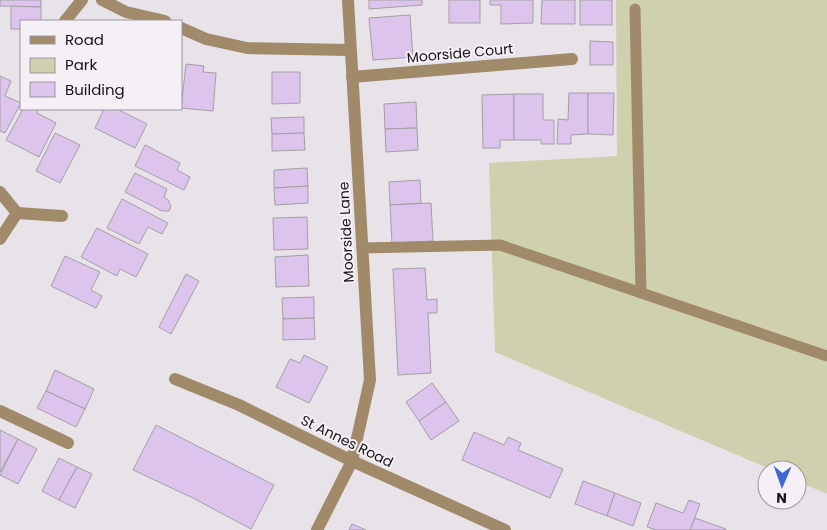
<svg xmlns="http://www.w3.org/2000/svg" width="827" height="530" viewBox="0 0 827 530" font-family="Poppins,sans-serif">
	<rect width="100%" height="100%" fill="#e7e3e9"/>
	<!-- green -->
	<polygon fill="#ced0ae" points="616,0 827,0 827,494 797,481 797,470 772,470 495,352 489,163 617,156"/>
	<!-- building -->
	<g fill="#dcc4ec" stroke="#a39fa5">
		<polygon points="0,0 41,0 41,7 0,6"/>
		<polygon points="369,0 422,0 422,5 369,9"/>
		<rect x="449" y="0" width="31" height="23"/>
		<polygon points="490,0 533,0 533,23 501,24 501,5 490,5"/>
		<polygon points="542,0 575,0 575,24 541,24"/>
		<rect x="580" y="0" width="32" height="25"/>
		<polygon points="11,6 41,7 41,21 21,21 21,29 11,29"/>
		<polygon points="410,15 413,57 373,60 369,18"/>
		<polygon points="590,41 613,42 613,65 590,65"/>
		<polygon points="186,64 204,66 203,72 216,73 213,111 181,108"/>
		<polygon points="272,72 300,72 300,103 272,104"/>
		<polygon points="0,76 11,81 5,96 21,103 5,133 0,131"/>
		<polygon points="569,93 588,93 588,134 571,135 571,144 557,144 558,119 568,120"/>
		<polygon points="588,93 614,93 613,135 588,134"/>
		<polygon points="514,94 514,140 500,140 500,148 483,148 482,95"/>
		<polygon points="514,94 543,94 543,120 554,120 554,144 541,144 541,140 514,140"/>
		<polygon points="416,102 417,128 385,129 384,104"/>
		<polygon points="23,109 39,109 37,113 56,123 39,157 6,140"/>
		<polygon points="104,109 117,109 147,124 135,148 95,128"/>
		<polygon points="304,117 304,133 272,134 271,118"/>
		<polygon points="417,128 418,150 386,152 385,129"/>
		<polygon points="55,133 80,145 60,183 36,171"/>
		<polygon points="304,133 305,150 272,151 272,134"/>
		<polygon points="145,145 180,163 177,170 190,177 184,190 135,166"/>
		<polygon points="307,168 308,186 274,188 274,170"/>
		<polygon points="135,173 167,189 164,197 168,200 171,206 169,211 162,211 125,192"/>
		<polygon points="420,180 421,203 390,205 389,182"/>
		<polygon points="308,186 308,203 275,205 274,188"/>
		<polygon points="122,199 168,223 162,234 148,227 139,244 107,228"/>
		<polygon points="431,203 433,241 392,243 390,205"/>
		<polygon points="307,217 308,249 274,250 273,218"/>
		<polygon points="97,228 148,254 136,277 120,269 117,276 81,257"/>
		<polygon points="308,255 309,286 276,287 275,257"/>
		<polygon points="65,256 100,272 91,290 102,296 96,308 51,286"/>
		<polygon points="425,268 427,300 437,299 437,313 428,313 431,373 398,375 393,269"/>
		<polygon points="186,274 199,281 171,334 159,327"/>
		<polygon points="314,297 314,318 283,319 282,298"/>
		<polygon points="314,318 315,339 283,340 283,319"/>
		<polygon points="304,355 328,367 309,403 276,387 290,359 300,363"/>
		<polygon points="55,370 94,389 85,409 46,391"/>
		<polygon points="432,383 446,402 419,421 406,402"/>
		<polygon points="46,391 85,409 76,427 37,408"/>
		<polygon points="446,402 459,421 431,440 419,421"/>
		<polygon points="156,425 274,485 251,529 193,498 133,470"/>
		<polygon points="0,430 18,439 0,472"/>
		<polygon points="474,432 504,445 508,437 521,443 518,450 563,469 550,498 462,460"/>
		<polygon points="18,439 37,449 18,484 0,475"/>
		<polygon points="59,458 77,467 59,500 42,491"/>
		<polygon points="77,467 92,474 75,508 59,500"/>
		<polygon points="583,481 615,493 607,516 575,504"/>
		<polygon points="615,493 641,503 633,526 607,516"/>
		<polygon points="689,500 700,504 690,530 656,530 647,527 656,503 683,513"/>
		<polygon points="695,518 726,529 726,530 690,530"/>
		<polygon points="352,524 366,530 349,530"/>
	</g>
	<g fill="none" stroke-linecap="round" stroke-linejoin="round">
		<!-- service -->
		<g stroke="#a18a69" stroke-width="11">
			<polyline points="635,9 641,293"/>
			<polyline points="362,248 500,245 827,356"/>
		</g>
		<!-- minor -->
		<g stroke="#a18a69" stroke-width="12">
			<polyline points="102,0 126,12 165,21"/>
			<polyline points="65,21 82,0"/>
			<polyline points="181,28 206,39 247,48 350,50"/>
			<polyline points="352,77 572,59"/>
			<polyline points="0,192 17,213"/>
			<polyline points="0,239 17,213 62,216"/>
			<polyline points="175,379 239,405 352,461 505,530"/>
			<polyline points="0,411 68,443"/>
			<polyline points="317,530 352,461 370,380 348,0"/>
		</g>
	</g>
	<g text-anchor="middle" stroke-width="4" stroke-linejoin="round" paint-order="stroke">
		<!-- street labels -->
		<g font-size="14" fill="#161517" stroke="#f4f0f6">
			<text transform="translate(460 53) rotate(-5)" y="5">Moorside Court</text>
			<text transform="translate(346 232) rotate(-93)" y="5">Moorside Lane</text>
			<text transform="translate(347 441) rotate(26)" y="5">St Annes Road</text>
		</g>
	</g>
	<!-- legend -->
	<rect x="20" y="20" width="162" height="90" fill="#f4f0f6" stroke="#9b989d"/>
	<rect x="30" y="36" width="25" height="8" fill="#a18a69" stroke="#9b989d"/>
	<text x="65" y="45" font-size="15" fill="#161517">Road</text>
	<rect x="30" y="58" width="25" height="15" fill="#ced0ae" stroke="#9b989d"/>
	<text x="65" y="70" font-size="15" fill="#161517">Park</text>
	<rect x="30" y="82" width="25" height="15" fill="#dcc4ec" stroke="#9b989d"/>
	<text x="65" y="95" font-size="15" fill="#161517">Building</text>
	<!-- north arrow -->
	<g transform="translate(782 485) rotate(182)"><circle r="24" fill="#f4f0f6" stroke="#9b989d"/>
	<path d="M0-4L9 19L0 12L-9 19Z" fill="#3f65d7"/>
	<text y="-8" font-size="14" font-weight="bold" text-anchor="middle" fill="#161517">N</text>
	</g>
</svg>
